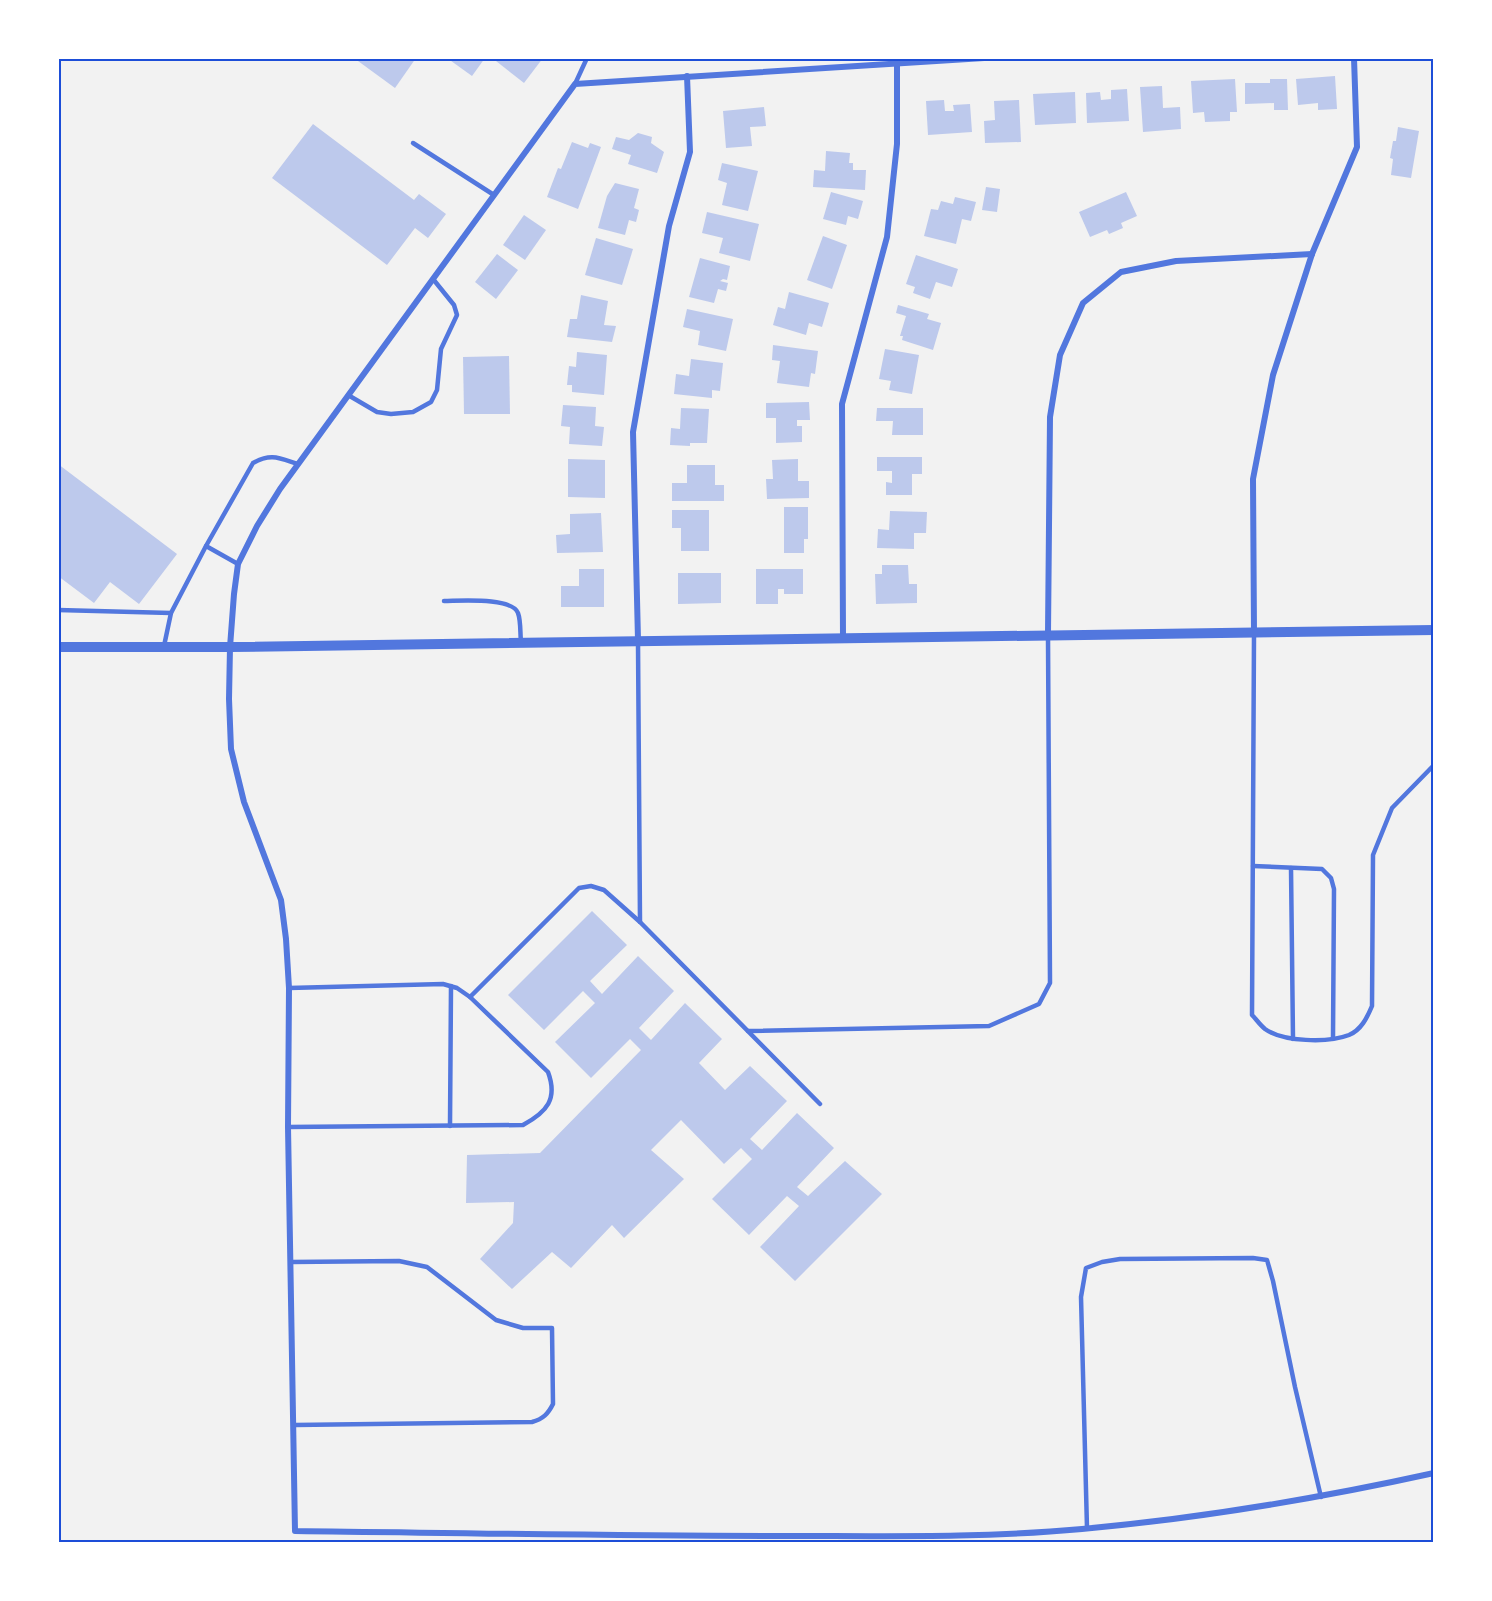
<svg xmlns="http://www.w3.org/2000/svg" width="1492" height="1601" viewBox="0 0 1492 1601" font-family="'Noto Sans',sans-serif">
	<rect width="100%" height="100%" fill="#f2f2f2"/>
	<!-- building -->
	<g fill="#bdc9ec">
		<polygon points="360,58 416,58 395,88 358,61"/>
		<polygon points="447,58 485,58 472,76"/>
		<polygon points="498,58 543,58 524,83 496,61"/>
		<polygon points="1335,76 1337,109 1318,110 1318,103 1298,105 1296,79"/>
		<polygon points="1235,79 1237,112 1230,112 1230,121 1205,122 1204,112 1193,113 1191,81"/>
		<polygon points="1270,79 1287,79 1288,110 1274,110 1274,103 1245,104 1245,83 1270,83"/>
		<polygon points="1162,86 1163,108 1180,107 1181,129 1143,132 1140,87"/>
		<polygon points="1127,89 1129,121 1087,123 1086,93 1100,92 1101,100 1111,99 1111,90"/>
		<polygon points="1075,92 1076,123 1035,125 1033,94"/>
		<polygon points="944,100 945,111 954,111 953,105 970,104 972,132 928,135 926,101"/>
		<polygon points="1019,100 1021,142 985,143 984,121 995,120 994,101"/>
		<polygon points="764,107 766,126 750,127 752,146 726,148 723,111"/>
		<polygon points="313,124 414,200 419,194 446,214 428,238 415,228 387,265 272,178"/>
		<polygon points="1398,127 1419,131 1411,178 1391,175 1393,159 1390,158 1393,141 1396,141"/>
		<polygon points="638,133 652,137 651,143 664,152 657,173 628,164 631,155 612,149 616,137 629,140"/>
		<polygon points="572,142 588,148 590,143 601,147 578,209 547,197 558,168 561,169"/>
		<polygon points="826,151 850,153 849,163 853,163 853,170 866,170 865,190 813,187 814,170 825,171"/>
		<polygon points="722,163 758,171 748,211 722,205 727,183 718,180"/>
		<polygon points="615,183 639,189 634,208 639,210 636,222 629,220 625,235 598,228 607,196"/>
		<polygon points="986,187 1000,189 997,212 982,210"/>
		<polygon points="831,192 863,201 858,219 848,216 846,225 823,219"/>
		<polygon points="1126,192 1137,216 1121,223 1123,228 1109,234 1107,230 1090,237 1079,212"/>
		<polygon points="955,197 976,202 971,221 962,219 956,244 924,236 931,209 938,210 941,201 953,204"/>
		<polygon points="707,212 759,224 750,261 719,253 723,238 702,233"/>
		<polygon points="524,215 546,230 525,260 503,245"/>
		<polygon points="823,236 847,245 832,289 807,280"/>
		<polygon points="596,238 633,249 622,285 585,275"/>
		<polygon points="497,254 518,270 496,299 475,282"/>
		<polygon points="916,255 958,269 952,287 936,282 930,299 913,293 915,287 906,284"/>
		<polygon points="700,258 730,266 727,280 723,279 720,281 728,283 726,291 718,289 714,303 689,297"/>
		<polygon points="789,292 829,303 822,327 809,323 806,335 773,325 778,307 785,309"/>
		<polygon points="581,295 608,301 604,325 616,326 612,342 567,337 570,319 577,319"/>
		<polygon points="898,305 929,314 927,319 941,323 933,350 902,340 903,336 900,336 906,316 896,313"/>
		<polygon points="687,309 733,319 726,351 698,345 700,331 683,327"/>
		<polygon points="773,345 818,351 815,374 811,373 809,387 777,383 780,361 772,360"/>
		<polygon points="885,349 919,355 912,394 889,390 891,381 879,379"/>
		<polygon points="577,352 607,355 604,395 572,392 572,385 567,385 569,366 576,367"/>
		<polygon points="509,356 510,414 464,414 463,357"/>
		<polygon points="691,359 723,363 720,391 712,390 712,398 674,394 676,374 689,376"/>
		<polygon points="809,402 810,420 797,420 797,426 802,426 802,442 776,443 776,418 766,418 766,403"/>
		<polygon points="563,405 596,407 595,426 604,427 602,446 569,444 570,427 561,426"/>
		<polygon points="681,408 709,409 707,443 690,443 690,446 670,445 671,428 680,429"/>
		<polygon points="877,408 923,408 923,435 892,435 893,421 876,421"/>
		<polygon points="877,457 922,457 922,474 912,474 912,495 886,495 886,482 892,483 892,471 877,471"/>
		<polygon points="568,459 605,460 605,498 568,497"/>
		<polygon points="798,459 798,481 809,481 809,498 767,499 766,479 773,479 772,460"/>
		<polygon points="58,464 177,554 139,604 110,582 94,603 58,576"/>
		<polygon points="687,465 715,465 715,485 724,485 724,501 672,501 672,483 687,483"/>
		<polygon points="784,507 808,507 808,539 804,539 804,553 784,553"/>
		<polygon points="672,510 709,510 709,551 681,551 681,528 672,528"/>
		<polygon points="890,511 927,512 926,533 914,533 914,549 877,548 878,529 889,530"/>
		<polygon points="601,513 603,552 557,553 556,535 570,534 570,514"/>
		<polygon points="882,565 908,565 909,584 917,584 917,603 876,604 875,574 882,574"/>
		<polygon points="579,569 604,569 604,607 561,607 561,586 579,586"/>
		<polygon points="756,569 803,569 803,594 784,594 784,589 778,589 778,604 756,604"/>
		<polygon points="678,573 721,573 721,603 678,604"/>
		<polygon points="592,911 627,945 590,981 602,994 638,956 674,991 639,1028 651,1040 685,1003 722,1039 699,1063 725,1090 750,1066 787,1101 750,1139 762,1150 797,1113 834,1148 797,1187 808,1196 845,1161 882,1194 795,1281 760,1247 799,1206 787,1196 749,1235 712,1199 752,1159 741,1148 724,1164 681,1120 651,1150 684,1179 624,1238 612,1225 571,1268 552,1252 512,1289 480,1259 513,1223 514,1202 466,1203 467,1155 540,1153 641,1050 630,1039 591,1078 555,1042 595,1003 583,991 544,1030 508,995"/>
	</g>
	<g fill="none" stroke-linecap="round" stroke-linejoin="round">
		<!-- service -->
		<g stroke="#5277de" stroke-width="4.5">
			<polyline points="575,84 587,58"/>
			<polyline points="413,143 494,195"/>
			<polyline points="348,395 377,412 391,414 413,412 431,402 437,390 441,349 457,315 454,305 433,279"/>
			<polyline points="206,546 238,564"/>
			<path d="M444,601C460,601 512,597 518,613C521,621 520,633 521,642"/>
			<polyline points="58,610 171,613"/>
			<path d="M1254,634L1252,1015C1256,1019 1260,1025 1265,1029C1283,1042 1328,1043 1349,1035C1361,1030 1367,1018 1372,1006L1373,855L1392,808L1434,765"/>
			<polyline points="638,642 640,922"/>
			<path d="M164,646L171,613L206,546L253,463C271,453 279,458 298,464"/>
			<polyline points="1253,866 1322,869 1331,878 1334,889 1333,1038"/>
			<polyline points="1291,868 1293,1039"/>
			<polyline points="470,997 579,888 591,886 604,890 640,922 820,1104"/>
			<polyline points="748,1031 989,1026 1039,1004 1050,983 1048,637"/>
			<polyline points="450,1126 451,986"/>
			<path d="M288,1127L523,1125C547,1112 558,1099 548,1072L470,997L457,988L443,984L289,988"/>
			<path d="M291,1262L399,1261L427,1267L496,1320L523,1328H552L553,1404C548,1414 543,1419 532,1422L295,1425"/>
			<polyline points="1087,1528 1081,1297 1086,1268 1102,1262 1120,1259 1253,1258 1267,1260 1273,1281 1295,1387 1321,1497"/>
		</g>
		<!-- minor -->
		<g stroke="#5277de" stroke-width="6">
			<path d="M984,58L575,84L280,489L257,526L238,564L234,594L230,647L229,699L231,749L244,802L281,900L286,939L289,988L288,1127L295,1531C460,1533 624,1536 789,1536C887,1536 985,1538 1082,1529C1202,1518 1316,1499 1434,1473"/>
			<polyline points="1254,632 1253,479 1273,375 1312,254 1357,147 1354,58"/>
			<polyline points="1048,634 1050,417 1060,355 1083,303 1121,272 1176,261 1312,254"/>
			<polyline points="843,637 842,404 887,237 897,144 897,64"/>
			<polyline points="638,640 633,432 669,226 690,152 687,76"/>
		</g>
		<!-- tertiary -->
		<polyline stroke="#5277de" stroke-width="10" points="58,647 230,647 1434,630"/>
	</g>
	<!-- border -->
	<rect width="1492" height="1601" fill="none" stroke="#ffffff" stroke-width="120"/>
	<rect x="60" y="60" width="1372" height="1481" fill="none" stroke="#1d4ed8" stroke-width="2"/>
</svg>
